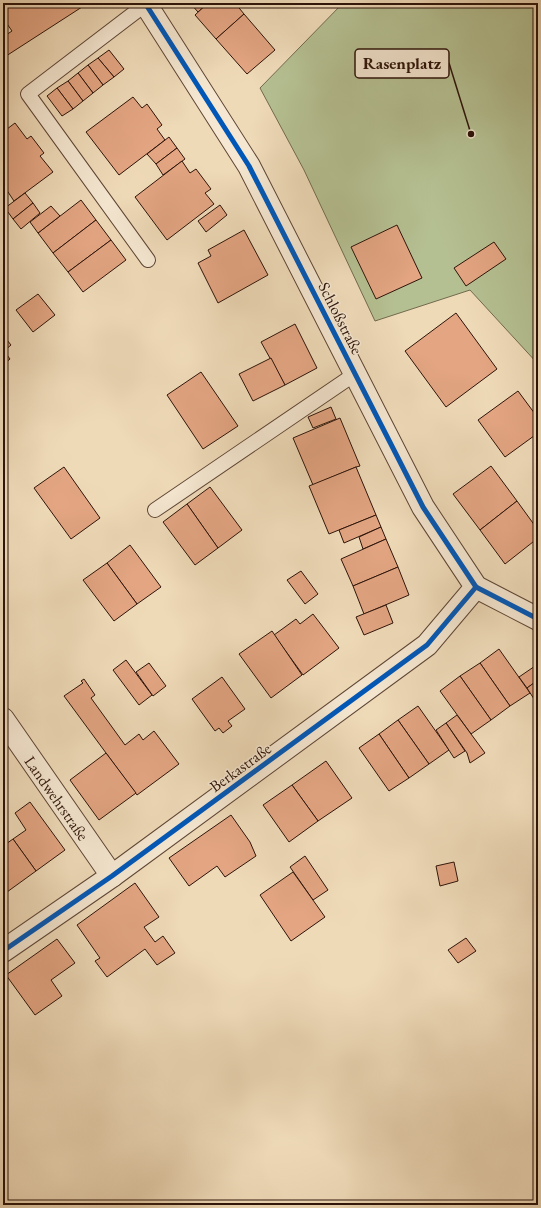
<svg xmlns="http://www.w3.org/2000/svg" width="541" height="1208" viewBox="0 0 541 1208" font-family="'EB Garamond',serif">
	<rect width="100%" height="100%" fill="#efdab8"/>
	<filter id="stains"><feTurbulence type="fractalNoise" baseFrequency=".005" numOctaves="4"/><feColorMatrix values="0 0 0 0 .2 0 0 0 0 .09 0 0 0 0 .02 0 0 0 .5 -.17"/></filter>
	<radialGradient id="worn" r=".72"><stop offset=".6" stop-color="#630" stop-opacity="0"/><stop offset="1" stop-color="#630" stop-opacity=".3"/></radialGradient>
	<!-- green -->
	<polygon fill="#b5c092" stroke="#716a4e" points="343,3 538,3 538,364 470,290 375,321 304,170 260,88"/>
	<!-- building -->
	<g fill="#e3a582" stroke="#2d1309">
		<polygon points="3,3 79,3 82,7 3,58 3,37 12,31 3,18"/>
		<polygon points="190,3 208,3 198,12"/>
		<polygon points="208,3 235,3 244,14 216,39 195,15"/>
		<polygon points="244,14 275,50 247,74 216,39"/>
		<polygon points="109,50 124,69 114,77 98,58"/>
		<polygon points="98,58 114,77 103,85 88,65"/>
		<polygon points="88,65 103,85 93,93 78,73"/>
		<polygon points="78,73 93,93 83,101 68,81"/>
		<polygon points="68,81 83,101 73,109 57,88"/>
		<polygon points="57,88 73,109 62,116 47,96"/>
		<polygon points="133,97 142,108 147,104 162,125 157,129 165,140 119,175 86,132"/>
		<polygon points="15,123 27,139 31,136 44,153 40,156 53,172 14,201 6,189 3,191 3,132"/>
		<polygon points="169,137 177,148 156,164 147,154"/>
		<polygon points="177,148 185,159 163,175 156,164"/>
		<polygon points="182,161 190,173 196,169 211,189 205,193 214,204 167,240 135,197"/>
		<polygon points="25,193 33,203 13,219 5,208"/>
		<polygon points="81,200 96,220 53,253 38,233"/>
		<polygon points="33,203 40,213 21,229 13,219"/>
		<polygon points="220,205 227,215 206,232 198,221"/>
		<polygon points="51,206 60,216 38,233 30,222"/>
		<polygon points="96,220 111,240 68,272 53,253"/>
		<polygon points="397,225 422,278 376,299 351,247"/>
		<polygon points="244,230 268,275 218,303 198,263 211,256 208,250"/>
		<polygon points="111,240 126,260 83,292 68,272"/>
		<polygon points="494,242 506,259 466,286 454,268"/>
		<polygon points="38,294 55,315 33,332 16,310"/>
		<polygon points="456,313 497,369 446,407 405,351"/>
		<polygon points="295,324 317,368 285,385 261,342"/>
		<polygon points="3,335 11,345 4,351 10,359 3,365"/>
		<polygon points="271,358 285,385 253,401 239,374"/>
		<polygon points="201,372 238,426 203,449 167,395"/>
		<polygon points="518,391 538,418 538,433 505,457 478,420"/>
		<polygon points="331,407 336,419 313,428 308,417"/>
		<polygon points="340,418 360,466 356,467 313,485 293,438"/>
		<polygon points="491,466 517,501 480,530 453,494"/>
		<polygon points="64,467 100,518 71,539 34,488"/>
		<polygon points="356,467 376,515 329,534 309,486"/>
		<polygon points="210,487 242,530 218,548 187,504"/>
		<polygon points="517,501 538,530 538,538 505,564 480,530"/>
		<polygon points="187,504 218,548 195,565 163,522"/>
		<polygon points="376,515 381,527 344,543 339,530"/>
		<polygon points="381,527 386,539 363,549 359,537"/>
		<polygon points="386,539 398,567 353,586 341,559"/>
		<polygon points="130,545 161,587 137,604 107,563"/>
		<polygon points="107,563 137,604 114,621 83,580"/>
		<polygon points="398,567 409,595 364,614 353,586"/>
		<polygon points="301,571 318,594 305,604 287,580"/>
		<polygon points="386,605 393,623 364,635 356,617"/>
		<polygon points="313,614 339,648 303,675 274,635 296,619 300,624"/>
		<polygon points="272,631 302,675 271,698 239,654"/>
		<polygon points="499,649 530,693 510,706 480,663"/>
		<polygon points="126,660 152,695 139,705 113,670"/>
		<polygon points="149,663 166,686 153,696 136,672"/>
		<polygon points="480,663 510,706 491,720 460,676"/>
		<polygon points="538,664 538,680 527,688 519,677"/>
		<polygon points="460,676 491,720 471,734 440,691"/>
		<polygon points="222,677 245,709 228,721 232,726 223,733 219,728 215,731 192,699"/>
		<polygon points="84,679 95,695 91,698 125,745 139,734 143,740 154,731 179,764 137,795 64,696 83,683 81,681"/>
		<polygon points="538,680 538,696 534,699 527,688"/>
		<polygon points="418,706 449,750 429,764 398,720"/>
		<polygon points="457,715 485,753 470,763 467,753 446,723"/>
		<polygon points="398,720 429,764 409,778 379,734"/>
		<polygon points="446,723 465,751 454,758 436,730"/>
		<polygon points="379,734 409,778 389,791 359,748"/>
		<polygon points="106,753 136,793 99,820 70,780"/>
		<polygon points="326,761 352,798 318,821 292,785"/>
		<polygon points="292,785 318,821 289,842 263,805"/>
		<polygon points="30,802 65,850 36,871 13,839 26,830 15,813"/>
		<polygon points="231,815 250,842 256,856 225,877 217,866 189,886 169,858"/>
		<polygon points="13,839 36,871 7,892 3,887 3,846"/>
		<polygon points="305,856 328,890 313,900 290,867"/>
		<polygon points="454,862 458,881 440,886 436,866"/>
		<polygon points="293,872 325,917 291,941 260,895"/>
		<polygon points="135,883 159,917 144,927 155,942 163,936 175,953 157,965 145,949 107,977 95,961 100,958 77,925"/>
		<polygon points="466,938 476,951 458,963 448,950"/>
		<polygon points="57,939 75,963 51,980 62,996 35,1015 6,975"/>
	</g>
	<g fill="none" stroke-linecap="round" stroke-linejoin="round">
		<!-- service casing -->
		<g stroke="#5e4535" stroke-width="16">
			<g id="service">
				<polyline points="146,4 28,94 148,260"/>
				<polyline points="155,510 355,374"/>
			</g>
		</g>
		<!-- minor casing -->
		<g stroke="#5e4535" stroke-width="24">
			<g id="minor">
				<polyline points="145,3 249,166 423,507 476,587 538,619"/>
				<polyline points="3,719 112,876"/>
				<polyline points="3,951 112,876 427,645 476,587"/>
			</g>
		</g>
		<!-- service -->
		<use href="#service" stroke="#f5e7d1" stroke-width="14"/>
		<!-- minor -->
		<use href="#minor" stroke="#f5e7d1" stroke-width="22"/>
		<!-- cycleway casing -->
		<g stroke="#f5e7d1" stroke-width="8">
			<g id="cycleway">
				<polyline points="145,3 249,166 423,507 476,587 538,619"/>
				<polyline points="3,951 112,876 427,645 476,587"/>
			</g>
		</g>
		<!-- cycleway -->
		<use href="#cycleway" stroke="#0057b8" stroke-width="5"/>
	</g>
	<g text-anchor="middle" stroke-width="3" stroke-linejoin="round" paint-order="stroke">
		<!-- street labels -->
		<g font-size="16" fill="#2d1309" stroke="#f5e7d1">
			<text transform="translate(341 318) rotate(63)" y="6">Schloßstraße</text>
			<text transform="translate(240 767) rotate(-36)" y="6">Berkastraße</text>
			<text transform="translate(57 798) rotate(55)" y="6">Landwehrstraße</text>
		</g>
	</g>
	<!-- callouts -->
	<path fill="none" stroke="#2d1309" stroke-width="1.5" d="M471 134L449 63"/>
	<circle fill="#2d1309" stroke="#f5e7d1" stroke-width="1.5" cx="471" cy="134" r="4"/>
	<rect fill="#f5e7d1" stroke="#2d1309" stroke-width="1.5" x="355" y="49" width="94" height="29" rx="4"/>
	<g font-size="17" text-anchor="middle" font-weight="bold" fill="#2d1309">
		<text x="402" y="69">Rasenplatz</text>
	</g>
	<!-- margin -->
	<rect width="541" height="1208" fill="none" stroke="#efdab8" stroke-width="16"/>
	<rect x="4" y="4" width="533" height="1200" fill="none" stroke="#2d1309" stroke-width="2"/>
	<rect x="8" y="8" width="525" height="1192" fill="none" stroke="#2d1309"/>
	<rect width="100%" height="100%" filter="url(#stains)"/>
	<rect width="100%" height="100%" fill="url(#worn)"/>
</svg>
